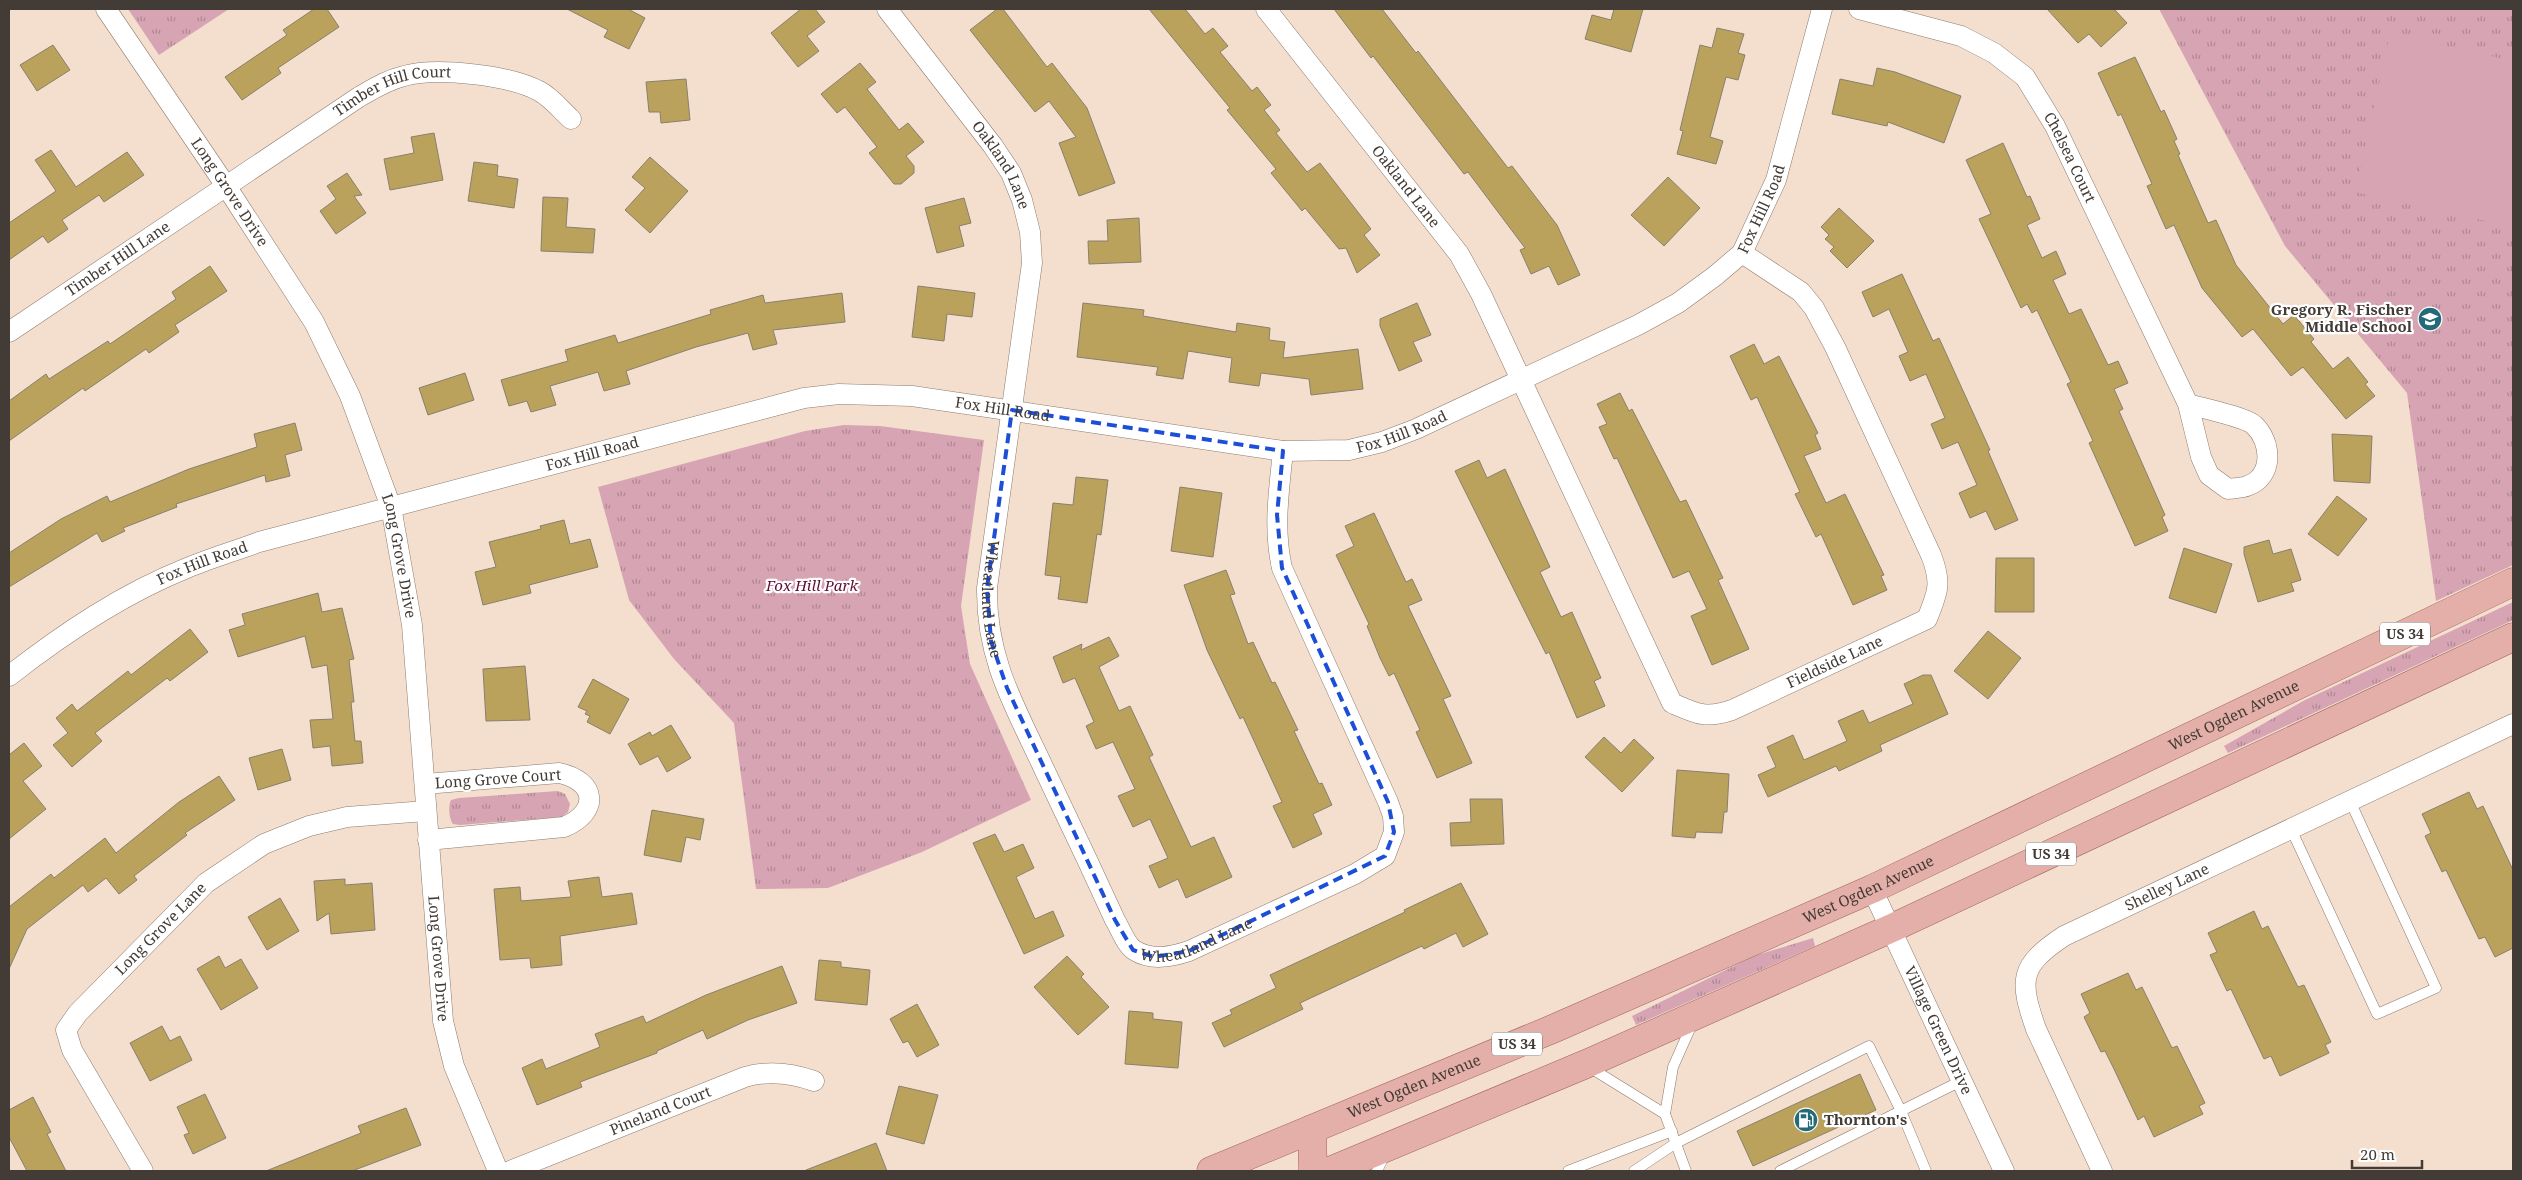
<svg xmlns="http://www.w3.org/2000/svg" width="2522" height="1180" viewBox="0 0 2522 1180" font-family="'Noto Serif',serif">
	<defs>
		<pattern id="grass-tufts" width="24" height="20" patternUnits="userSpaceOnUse" patternTransform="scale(1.25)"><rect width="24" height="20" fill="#d7a4b4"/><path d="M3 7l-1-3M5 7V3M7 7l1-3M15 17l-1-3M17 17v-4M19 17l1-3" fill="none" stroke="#b08793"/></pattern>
	</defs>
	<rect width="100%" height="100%" fill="#f4dfcf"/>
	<!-- grass -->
	<g fill="url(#grass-tufts)">
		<polygon points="128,9 229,9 159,55"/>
		<polygon points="2159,9 2513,9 2513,565 2436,601 2407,393 2285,246"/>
		<polygon points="844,425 880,426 984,440 961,606 970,664 1031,800 922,852 828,888 756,889 734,723 674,659 629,600 598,487 805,431"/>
		<polygon points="2513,602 2513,620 2228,753 2224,746 2305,700"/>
		<path d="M558,791L565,794L570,804L568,812L562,817L460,825L453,824C449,819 448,806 451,800L459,798Z"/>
		<polygon points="1813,938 1815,946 1636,1025 1632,1016 1754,956"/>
	</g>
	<!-- garden -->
	<polygon fill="#d7a4b4" points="2390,34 2513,61 2513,227 2355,192"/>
	<!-- building -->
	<g fill="#baa25d" stroke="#88806c">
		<polygon points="314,9 327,9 339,27 278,68 281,73 242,100 225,77 287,35 283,30"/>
		<polygon points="567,9 628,9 645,18 629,49 604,37 608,30"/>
		<polygon points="801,9 815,9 825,22 807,36 819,51 798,67 771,33"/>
		<polygon points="997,9 1003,9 1047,67 1052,63 1087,108 1115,183 1079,196 1059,143 1076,137 1049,101 1035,112 970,30"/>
		<polygon points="1149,9 1185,9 1205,34 1213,28 1228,46 1220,52 1252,91 1257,87 1271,105 1264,110 1280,130 1276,133 1307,172 1320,163 1371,229 1364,235 1380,255 1357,273 1346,248 1339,249 1305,208 1302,211 1271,173 1276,169 1227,110 1230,108"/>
		<polygon points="1334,9 1382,9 1416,53 1418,51 1508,168 1512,166 1557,225 1580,275 1558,285 1549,266 1531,274 1520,250 1525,248 1468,172 1464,174 1373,56 1371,58"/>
		<polygon points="1614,9 1643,9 1631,52 1585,39 1592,15 1611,20"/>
		<polygon points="2047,9 2114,9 2127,23 2101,47 2089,34 2078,43"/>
		<polygon points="1717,28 1744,34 1738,53 1745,55 1738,80 1726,77 1710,137 1723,141 1716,164 1677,154 1683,131 1680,130 1700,45 1712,48"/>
		<polygon points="53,45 70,70 37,91 20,65"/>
		<polygon points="2135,57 2161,112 2164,110 2177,139 2174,141 2180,154 2178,155 2208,223 2216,220 2236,265 2283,324 2294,315 2314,339 2311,342 2333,369 2348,357 2368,382 2365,384 2375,396 2346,419 2303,367 2291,376 2253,329 2242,337 2202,288 2174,225 2166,229 2147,186 2152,184 2121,114 2118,116 2098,73"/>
		<polygon points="860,63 876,82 867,89 899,130 908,123 924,142 906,156 914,166 914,173 901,184 894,184 869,153 877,147 845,107 837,113 821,94"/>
		<polygon points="1877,68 1895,72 1961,96 1944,143 1888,122 1887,126 1832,114 1840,79 1873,86"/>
		<polygon points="686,79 690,120 661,123 660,112 649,112 646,82"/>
		<polygon points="434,133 443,180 390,190 384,159 414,153 411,137"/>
		<polygon points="2003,143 2027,197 2030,196 2040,219 2027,225 2042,258 2056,251 2066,274 2053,280 2069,314 2081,309 2108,365 2118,361 2128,383 2114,389 2123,409 2119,411 2165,515 2162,517 2168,531 2135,546 2089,443 2093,441 2067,384 2071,382 2037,310 2032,313 2027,304 2021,308 1979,219 1991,214 1966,160"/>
		<polygon points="51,150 76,187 127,152 144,175 104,202 99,195 62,220 68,229 48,243 43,236 9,260 9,223 56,191 35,160"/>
		<polygon points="650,157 688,191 650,233 625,210 645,188 632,177"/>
		<polygon points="474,162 498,165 497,176 518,179 514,208 468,201"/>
		<polygon points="347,173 362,195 354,196 366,213 336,234 320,211 336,199 327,186"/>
		<polygon points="1668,177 1700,208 1664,246 1631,215"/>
		<polygon points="543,197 568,198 566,227 595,229 593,253 541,251"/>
		<polygon points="964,198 971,223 959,226 964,246 937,253 925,208"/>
		<polygon points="1839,208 1874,241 1847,268 1830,251 1834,247 1825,239 1829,235 1821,227"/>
		<polygon points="1139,218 1141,262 1089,264 1088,241 1108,241 1107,220"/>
		<polygon points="210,266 227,291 175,325 179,332 149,353 146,349 85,391 83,388 9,441 9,401 46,374 49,379 108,341 110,344 176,299 172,292"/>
		<polygon points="1902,274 1933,341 1939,338 1990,450 1988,451 2018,520 1995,530 1986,511 1970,518 1959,493 1977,485 1958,442 1942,449 1931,424 1945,418 1926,374 1910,381 1899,356 1908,352 1889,309 1873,317 1862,292"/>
		<polygon points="918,286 975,293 972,317 947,314 944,341 912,337"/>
		<polygon points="842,293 845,322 773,330 777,344 753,350 748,333 696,347 626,371 630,384 604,391 598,372 550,386 556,405 531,412 527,401 509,406 501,380 568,361 565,350 615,335 618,343 711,314 710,310 763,295 765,303"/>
		<polygon points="1083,303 1144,310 1143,316 1236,332 1237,323 1270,328 1269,340 1285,342 1283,358 1358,349 1363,389 1311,395 1309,379 1261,373 1259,386 1229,382 1232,358 1188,351 1183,379 1156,375 1158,367 1077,357"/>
		<polygon points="1417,303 1431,335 1413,342 1422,361 1399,371 1380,326 1380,319"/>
		<polygon points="1754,344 1764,364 1779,356 1818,433 1815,435 1821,449 1804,456 1826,503 1845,494 1884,575 1881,576 1887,590 1853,605 1821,534 1816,537 1795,494 1800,492 1757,397 1751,400 1730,356"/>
		<polygon points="465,373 474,400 428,415 419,388"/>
		<polygon points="1620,393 1629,411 1632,409 1680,502 1686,500 1723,578 1718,580 1749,649 1712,665 1691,616 1707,609 1689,571 1673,578 1617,458 1614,459 1599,427 1607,424 1597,404"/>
		<polygon points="295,423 302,450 285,455 290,476 266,482 265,475 176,504 177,507 123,528 125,531 102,542 97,533 9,587 9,553 61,519 107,496 110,502 189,469 257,447 254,434"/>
		<polygon points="2332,434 2372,436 2370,483 2334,481"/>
		<polygon points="1479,460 1487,478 1505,469 1550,567 1540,572 1561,617 1572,612 1601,678 1594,681 1605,706 1577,718 1549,652 1546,654 1455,471"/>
		<polygon points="1076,477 1108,480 1101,535 1097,534 1087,603 1058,599 1061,577 1045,575 1053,503 1073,505"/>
		<polygon points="1180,487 1222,493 1213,557 1171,551"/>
		<polygon points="2337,496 2367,519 2338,556 2308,534"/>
		<polygon points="1374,513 1406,582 1412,579 1422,600 1408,606 1451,696 1443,699 1472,763 1437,778 1416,732 1420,730 1394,673 1389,676 1380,658 1367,626 1369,624 1336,555 1354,546 1345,526"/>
		<polygon points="564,520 570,544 590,539 598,567 529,585 531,593 483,605 475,572 496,567 489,542 541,529 540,526"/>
		<polygon points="2269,540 2273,554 2291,549 2301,580 2291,583 2294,591 2258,602 2244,554 2244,547"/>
		<polygon points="2184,548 2232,564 2216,613 2169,598"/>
		<polygon points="1996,558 2034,558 2034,612 1995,612"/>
		<polygon points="1226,570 1235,594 1230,595 1248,644 1253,642 1272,683 1275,682 1298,730 1294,731 1319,784 1322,783 1332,805 1313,814 1322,834 1293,848 1273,806 1282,802 1243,717 1240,719 1207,650 1184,585"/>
		<polygon points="318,593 322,612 342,608 354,659 349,660 354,702 351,702 355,741 361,741 363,763 332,766 330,746 313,748 310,720 333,719 327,665 312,668 305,636 238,657 229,630 245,625 242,614"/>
		<polygon points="190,629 208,652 170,681 167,678 95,733 102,741 72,767 53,745 68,733 56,718 72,704 77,711 128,671 131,675"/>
		<polygon points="1988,631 2021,658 1988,699 1954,671"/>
		<polygon points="1109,637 1119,656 1099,667 1119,711 1130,706 1153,755 1149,757 1191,847 1214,837 1232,877 1186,898 1178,879 1159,888 1149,866 1168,858 1150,819 1133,827 1118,796 1135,789 1113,742 1096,749 1086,726 1094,722 1075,678 1063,683 1053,657 1082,644 1081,650"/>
		<polygon points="525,666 530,720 486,721 483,669"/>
		<polygon points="1923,675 1931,675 1948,714 1880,745 1882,751 1839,771 1836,766 1768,797 1758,775 1776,767 1767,747 1793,735 1804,760 1847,741 1838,721 1863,710 1869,723 1913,704 1904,684"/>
		<polygon points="593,679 629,699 610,734 587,722 590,716 585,714 587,711 578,707"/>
		<polygon points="671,725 691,758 667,772 658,756 640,765 628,744 650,732 652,736"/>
		<polygon points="1604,737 1621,753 1634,739 1654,758 1622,792 1585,757"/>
		<polygon points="24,743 42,766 23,781 46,809 9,839 9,755"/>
		<polygon points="282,749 291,780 258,790 249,758"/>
		<polygon points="1677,770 1729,774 1727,812 1724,812 1722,833 1696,832 1695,838 1672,836"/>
		<polygon points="219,776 235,800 185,833 187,835 134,876 137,880 119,894 106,878 88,892 83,885 27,929 9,969 9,907 51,874 54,878 105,838 116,853 179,802"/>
		<polygon points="2469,792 2477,809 2483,806 2513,870 2513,948 2495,957 2485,937 2479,939 2455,889 2446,870 2442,872 2425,836 2431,833 2422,814"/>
		<polygon points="1470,799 1502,799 1504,844 1451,846 1450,823 1471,822"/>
		<polygon points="652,810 704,819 700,840 686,837 681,862 644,855"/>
		<polygon points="995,834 1004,852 1023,844 1034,868 1016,877 1035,919 1053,911 1064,936 1024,954 973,843"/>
		<polygon points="599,877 602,897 632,893 637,924 560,936 562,965 531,968 530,958 500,960 494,889 520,887 521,901 571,897 568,881"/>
		<polygon points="345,879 345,885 372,883 375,930 331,934 329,913 317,921 314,881"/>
		<polygon points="1461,883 1488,934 1463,947 1456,933 1424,949 1422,946 1300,1003 1303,1009 1224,1047 1212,1023 1232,1014 1230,1010 1276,988 1270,975 1405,912 1404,910"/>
		<polygon points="280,898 299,931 267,950 248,917"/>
		<polygon points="2254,911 2262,929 2268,926 2298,987 2304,985 2331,1042 2325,1045 2329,1053 2280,1076 2271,1056 2264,1059 2231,989 2227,991 2210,955 2217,952 2208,933"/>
		<polygon points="219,956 225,968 241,959 258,988 221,1010 197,969"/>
		<polygon points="1067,956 1084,974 1081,977 1109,1007 1078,1035 1034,987"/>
		<polygon points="819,960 841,962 841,967 870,970 867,1005 815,1000"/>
		<polygon points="782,966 797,1003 748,1020 707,1039 703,1030 657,1051 657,1053 580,1082 582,1087 537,1105 522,1068 542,1059 546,1069 600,1047 595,1034 643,1016 646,1023 706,995"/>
		<polygon points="2128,973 2136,990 2142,987 2172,1048 2177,1046 2205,1103 2199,1106 2203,1114 2154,1137 2144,1116 2138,1120 2114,1069 2105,1051 2101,1052 2084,1017 2090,1013 2081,994"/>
		<polygon points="917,1004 939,1045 917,1057 908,1041 903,1043 890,1019"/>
		<polygon points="1129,1011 1153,1013 1153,1019 1182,1022 1178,1068 1125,1064"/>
		<polygon points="162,1026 170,1041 180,1036 192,1060 150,1081 130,1043"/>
		<polygon points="1860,1074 1876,1110 1753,1166 1737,1131"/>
		<polygon points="899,1086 938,1095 924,1144 886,1134"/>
		<polygon points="205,1094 226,1138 193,1154 184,1135 189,1133 177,1107"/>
		<polygon points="33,1097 51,1132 47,1134 66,1171 27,1171 9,1137 9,1110"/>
		<polygon points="406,1108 421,1145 352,1171 266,1171 361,1133 358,1126"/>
		<polygon points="876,1143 887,1171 806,1171 806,1170"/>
	</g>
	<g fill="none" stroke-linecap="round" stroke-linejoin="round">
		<!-- lane casing -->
		<g stroke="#8d7b6d" stroke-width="11">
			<g id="lane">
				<polyline points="2291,829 2377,1014 2436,988 2350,801"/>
				<polyline points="1589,1067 1665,1114"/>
				<polyline points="1377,1171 1385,1154"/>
				<polyline points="1568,1171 1672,1131"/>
				<polyline points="1634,1171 1676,1143 1869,1046 1901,1111 1926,1171"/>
				<polyline points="1686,1171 1665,1114 1673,1067 1693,1022"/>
				<polyline points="1780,1171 1963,1080"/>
			</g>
		</g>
		<!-- street casing -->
		<g stroke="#8d7b6d" stroke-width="21">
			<g id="street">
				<path id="s1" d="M106,9L226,186L314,322L350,396L391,507L412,625L443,1021L454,1066L498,1171"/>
				<path id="s2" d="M887,9L993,146L1011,173L1022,200L1030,232L1032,263L987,588C986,661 1016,708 1045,771C1069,821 1092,870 1115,920C1120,928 1126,945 1134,950C1151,961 1171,957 1189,951L1355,874L1385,856L1394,832L1393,816L1388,802L1282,568C1273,529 1279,490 1283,451"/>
				<path id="s3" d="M1266,9L1459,254L1481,294L1672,703C1697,714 1706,719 1732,710L1927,619C1938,592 1942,583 1931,555L1835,347L1814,308L1801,292L1742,253"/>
				<path id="s4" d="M1859,9L1961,36L1994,53L2025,77L2055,126L2188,404L2201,457L2209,475L2228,489C2234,488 2242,488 2247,486C2274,477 2272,442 2254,425C2245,417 2202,408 2188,404"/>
				<path id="s5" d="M9,332L359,97C373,89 387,80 404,76C436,67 510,75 539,91C551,97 561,110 571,119"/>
				<path id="s6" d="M9,676C64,633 122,594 187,568C211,558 235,551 259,542L804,398L839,394L912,396L1283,451L1349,450L1382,442L1416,429L1638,325L1678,303L1715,276L1742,253L1776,180L1822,9"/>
				<path d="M425,784L559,773C597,781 600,812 564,827L428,840"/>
				<path id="s7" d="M1872,889L2004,1171"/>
				<path id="s8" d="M143,1171L72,1050L66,1030L78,1013L206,883L264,844L309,826L347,817L426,811"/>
				<path id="s9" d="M510,1171L745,1077C769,1070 791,1073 814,1081"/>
				<path id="s10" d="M2102,1171L2036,1029C2019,980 2019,966 2064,936L2513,724"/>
			</g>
		</g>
		<!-- primary casing -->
		<g stroke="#9f645a" stroke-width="29">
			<g id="primary">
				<polyline points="1312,1129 1313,1171"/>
				<path id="s11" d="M1211,1171L1555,1028L1872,889L2513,582"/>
				<polyline points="1330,1171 1586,1064 1892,928 2513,637"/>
			</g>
		</g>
		<!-- lane -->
		<use href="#lane" stroke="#fff" stroke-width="10"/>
		<!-- street -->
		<use href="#street" stroke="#fff" stroke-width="20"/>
		<!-- primary -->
		<use href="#primary" stroke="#e3afa8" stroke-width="28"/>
	</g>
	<!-- marked area -->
	<path fill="none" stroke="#1d4ed8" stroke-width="4" stroke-dasharray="10 6" stroke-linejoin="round" d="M1012,410L1283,451L1277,515L1282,568L1388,802L1394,832L1385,856L1189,951L1154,957L1133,950L1115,920L1007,688L991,641L987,588Z"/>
	<!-- icons -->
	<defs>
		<g id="school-disc" transform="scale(1.25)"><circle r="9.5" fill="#246a79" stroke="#fff"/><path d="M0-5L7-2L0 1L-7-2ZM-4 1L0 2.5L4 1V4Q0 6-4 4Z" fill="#fff"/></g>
		<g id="fuel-disc" transform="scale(1.25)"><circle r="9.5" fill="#246a79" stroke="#fff"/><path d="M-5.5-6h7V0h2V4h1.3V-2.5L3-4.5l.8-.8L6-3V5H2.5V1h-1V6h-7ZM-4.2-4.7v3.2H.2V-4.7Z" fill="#fff"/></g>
	</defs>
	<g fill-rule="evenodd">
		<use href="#school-disc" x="2430" y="319"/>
		<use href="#fuel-disc" x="1806" y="1120"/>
	</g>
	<g text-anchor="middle" stroke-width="4.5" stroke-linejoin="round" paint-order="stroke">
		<!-- shield labels -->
		<g fill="#fff" stroke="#7b7672" stroke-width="1">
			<rect x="2380" y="622.5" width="50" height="23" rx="4"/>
			<rect x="2026" y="842.5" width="50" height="23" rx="4"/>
			<rect x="1492" y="1032.5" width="50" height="23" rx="4"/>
		</g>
		<g font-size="14" font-weight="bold" fill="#433b35">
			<text x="2405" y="639">US 34</text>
			<text x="2051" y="859">US 34</text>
			<text x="1517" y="1049">US 34</text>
		</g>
		<!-- street labels -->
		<g font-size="15" fill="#433b35" stroke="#fff">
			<text dy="5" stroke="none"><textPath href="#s5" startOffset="456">Timber Hill Court</textPath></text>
			<text dy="5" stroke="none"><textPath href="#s4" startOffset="274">Chelsea Court</textPath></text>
			<text dy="5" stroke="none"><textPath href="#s2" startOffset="194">Oakland Lane</textPath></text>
			<text dy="5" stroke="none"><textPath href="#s3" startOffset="226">Oakland Lane</textPath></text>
			<text dy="5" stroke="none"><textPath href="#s1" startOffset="221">Long Grove Drive</textPath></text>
			<text dy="5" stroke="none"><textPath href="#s6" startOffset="1889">Fox Hill Road</textPath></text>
			<text dy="5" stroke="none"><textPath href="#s5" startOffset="131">Timber Hill Lane</textPath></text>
			<text dy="5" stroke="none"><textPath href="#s6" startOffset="1049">Fox Hill Road</textPath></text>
			<text dy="5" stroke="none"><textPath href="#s6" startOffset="1454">Fox Hill Road</textPath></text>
			<text dy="5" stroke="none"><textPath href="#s6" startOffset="630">Fox Hill Road</textPath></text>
			<text dy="5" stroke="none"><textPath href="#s1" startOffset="626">Long Grove Drive</textPath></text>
			<text dy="5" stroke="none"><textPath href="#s6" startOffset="225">Fox Hill Road</textPath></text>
			<text dy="5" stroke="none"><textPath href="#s2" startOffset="638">Wheatland Lane</textPath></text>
			<text dy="5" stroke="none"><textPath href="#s3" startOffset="985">Fieldside Lane</textPath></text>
			<text dy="5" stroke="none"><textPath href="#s11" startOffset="1120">West Ogden Avenue</textPath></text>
			<text transform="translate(498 779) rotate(-4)" y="5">Long Grove Court</text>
			<text dy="5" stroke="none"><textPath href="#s10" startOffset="381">Shelley Lane</textPath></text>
			<text dy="5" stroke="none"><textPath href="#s11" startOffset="715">West Ogden Avenue</textPath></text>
			<text dy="5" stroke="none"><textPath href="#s8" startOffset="300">Long Grove Lane</textPath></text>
			<text dy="5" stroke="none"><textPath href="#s2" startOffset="1088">Wheatland Lane</textPath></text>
			<text dy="5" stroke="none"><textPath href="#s1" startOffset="1031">Long Grove Drive</textPath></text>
			<text dy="5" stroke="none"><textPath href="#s7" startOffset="156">Village Green Drive</textPath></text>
			<text dy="5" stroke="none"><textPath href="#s11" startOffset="220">West Ogden Avenue</textPath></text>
			<text dy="5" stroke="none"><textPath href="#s9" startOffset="162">Pineland Court</textPath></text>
		</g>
		<!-- poi labels -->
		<g font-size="15" font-weight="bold" fill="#433b35" stroke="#fff" text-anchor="end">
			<text x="2412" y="315">Gregory R. Fischer<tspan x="2412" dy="17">Middle School</tspan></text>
			<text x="1824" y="1125" text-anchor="start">Thornton's</text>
		</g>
		<!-- park labels -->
		<g font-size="15" font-style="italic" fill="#630c36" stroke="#fff">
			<text x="812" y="591">Fox Hill Park</text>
		</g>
	</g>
	<!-- border -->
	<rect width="2522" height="1180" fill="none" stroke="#433b35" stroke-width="20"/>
	<!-- scale -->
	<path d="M2352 1160v8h70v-8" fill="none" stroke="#433b35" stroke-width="2.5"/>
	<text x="2360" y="1160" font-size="15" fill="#433b35" stroke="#ffffff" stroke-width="4" paint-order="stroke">20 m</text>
</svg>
